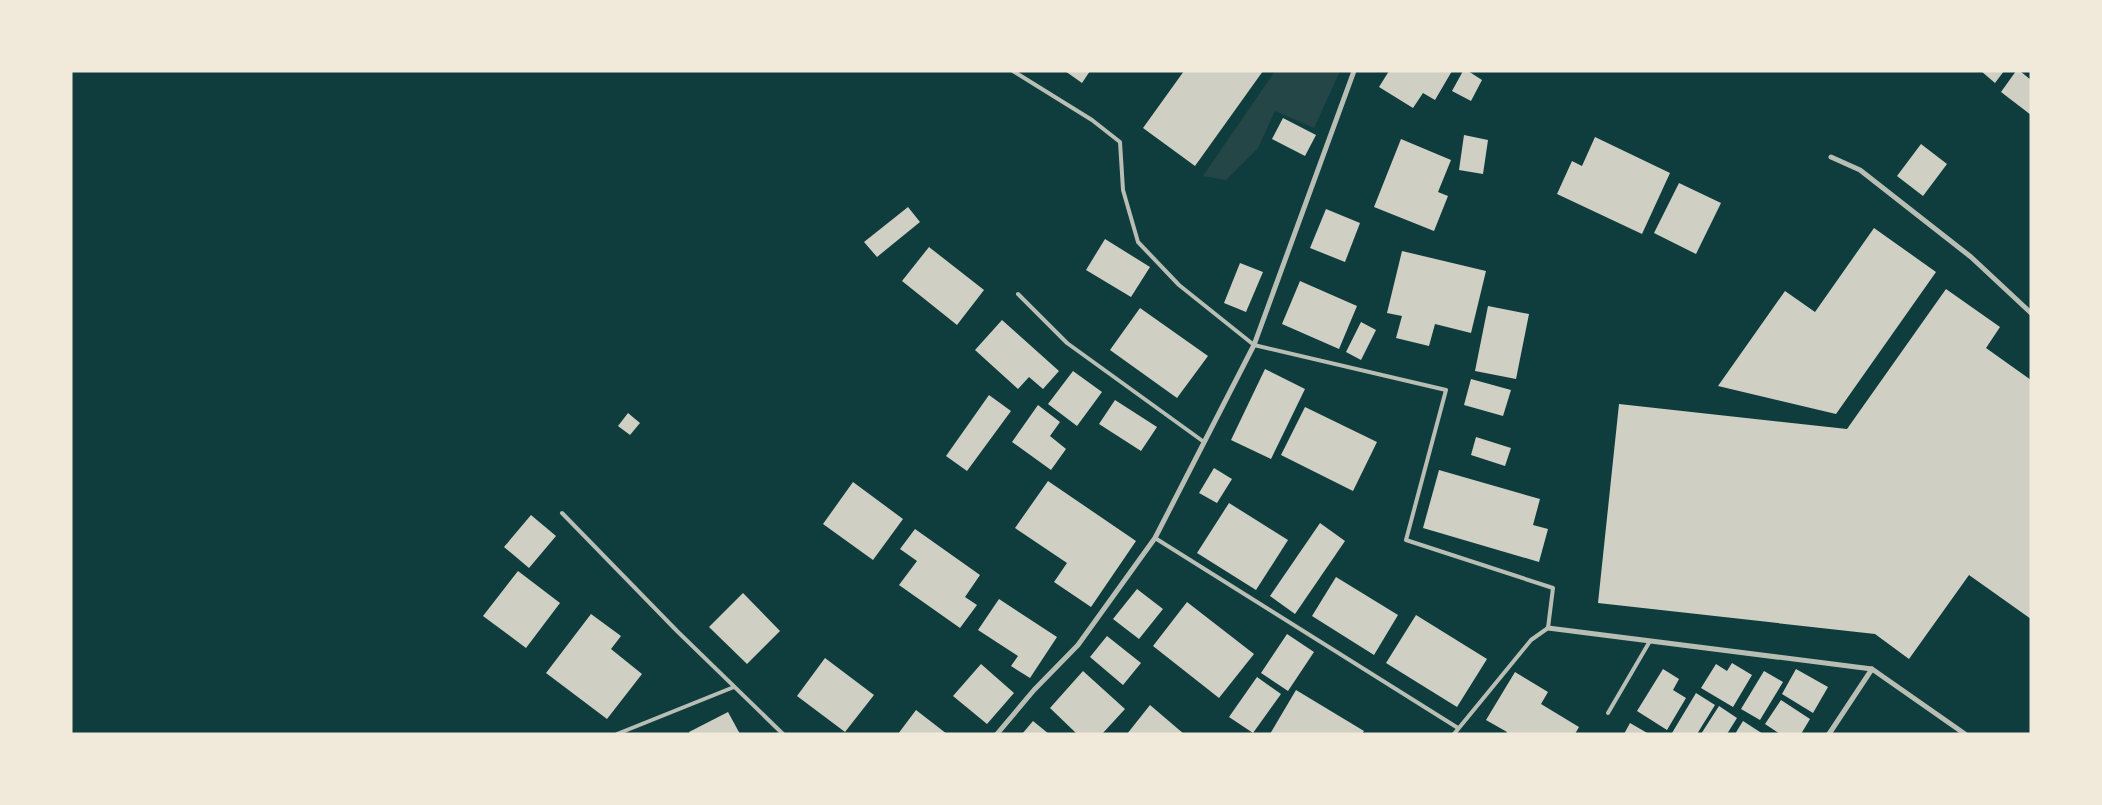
<svg xmlns="http://www.w3.org/2000/svg" width="2102" height="805" viewBox="0 0 2102 805" font-family="Figtree,sans-serif">
	<rect width="100%" height="100%" fill="#0f3d3e"/>
	<!-- green -->
	<polygon fill="#244646" points="1275,71 1340,71 1314,128 1275,111 1258,148 1226,180 1203,176"/>
	<!-- building -->
	<g fill="#cfcfc3">
		<polygon points="1065,71 1090,71 1082,83"/>
		<polygon points="1184,71 1263,71 1195,166 1143,128"/>
		<polygon points="1389,71 1452,71 1435,100 1423,93 1413,108 1379,87"/>
		<polygon points="1463,71 1468,71 1482,80 1471,101 1452,91"/>
		<polygon points="1981,71 2004,71 1995,83"/>
		<polygon points="2016,71 2020,71 2031,80 2031,115 2001,92"/>
		<polygon points="1283,118 1316,135 1305,156 1272,139"/>
		<polygon points="1464,135 1488,140 1483,174 1459,170"/>
		<polygon points="1595,137 1670,173 1642,234 1557,194 1572,161 1582,166"/>
		<polygon points="1401,139 1451,160 1438,192 1448,196 1434,231 1374,207"/>
		<polygon points="1921,144 1947,164 1923,196 1897,176"/>
		<polygon points="1679,183 1721,203 1696,254 1654,233"/>
		<polygon points="908,207 920,222 877,257 864,242"/>
		<polygon points="1326,209 1360,223 1345,262 1310,248"/>
		<polygon points="1874,228 1936,272 1836,414 1718,386 1785,291 1815,312"/>
		<polygon points="1105,239 1150,267 1131,297 1086,270"/>
		<polygon points="929,247 984,290 957,325 902,281"/>
		<polygon points="1402,251 1486,271 1471,333 1435,324 1429,346 1396,338 1402,316 1387,313"/>
		<polygon points="1240,263 1263,272 1246,312 1224,303"/>
		<polygon points="1300,281 1357,306 1339,349 1282,324"/>
		<polygon points="1946,289 2000,327 1986,348 2031,380 2031,619 1969,575 1909,659 1875,634 1598,603 1619,404 1847,429"/>
		<polygon points="1488,306 1529,314 1516,379 1475,371"/>
		<polygon points="1140,308 1208,356 1177,398 1110,350"/>
		<polygon points="1002,320 1059,371 1043,389 1029,377 1018,389 975,350"/>
		<polygon points="1361,322 1376,330 1361,360 1346,352"/>
		<polygon points="1265,369 1305,389 1271,459 1231,440"/>
		<polygon points="1073,371 1102,392 1077,426 1048,404"/>
		<polygon points="1471,379 1511,390 1503,416 1464,405"/>
		<polygon points="989,395 1011,411 967,471 946,456"/>
		<polygon points="1115,400 1157,427 1141,451 1099,424"/>
		<polygon points="1038,405 1060,422 1050,436 1066,449 1051,470 1012,442"/>
		<polygon points="1305,407 1377,442 1353,491 1281,455"/>
		<polygon points="628,413 640,423 630,435 618,426"/>
		<polygon points="1476,437 1511,448 1505,466 1471,455"/>
		<polygon points="1214,468 1232,479 1217,503 1199,493"/>
		<polygon points="1439,470 1540,499 1533,525 1548,529 1539,562 1423,528"/>
		<polygon points="1048,481 1136,541 1091,607 1054,582 1067,563 1015,528"/>
		<polygon points="853,482 903,519 873,560 823,524"/>
		<polygon points="1229,503 1288,540 1256,590 1197,553"/>
		<polygon points="531,515 556,536 529,568 504,547"/>
		<polygon points="1320,523 1345,541 1295,614 1270,596"/>
		<polygon points="915,529 980,575 965,597 977,605 960,628 899,585 917,561 900,549"/>
		<polygon points="518,571 560,603 526,648 483,616"/>
		<polygon points="1336,577 1398,615 1374,655 1312,616"/>
		<polygon points="1137,589 1163,609 1139,639 1113,619"/>
		<polygon points="743,593 780,631 747,664 709,627"/>
		<polygon points="999,599 1057,637 1030,678 1011,666 1018,656 978,630"/>
		<polygon points="1187,602 1254,654 1219,698 1153,646"/>
		<polygon points="591,614 621,636 611,649 642,674 607,719 546,673"/>
		<polygon points="1416,615 1487,659 1457,707 1386,663"/>
		<polygon points="1287,634 1314,652 1288,691 1261,673"/>
		<polygon points="1107,636 1141,663 1123,685 1090,657"/>
		<polygon points="825,658 874,695 845,732 797,696"/>
		<polygon points="1732,663 1752,675 1733,707 1701,688 1716,664 1727,671"/>
		<polygon points="981,664 1014,693 987,724 953,696"/>
		<polygon points="1663,669 1679,679 1673,690 1686,698 1667,730 1637,711"/>
		<polygon points="1796,669 1828,687 1813,713 1782,694"/>
		<polygon points="1083,671 1125,709 1102,734 1077,734 1050,708"/>
		<polygon points="1764,671 1783,682 1760,720 1741,709"/>
		<polygon points="1515,672 1548,692 1541,704 1579,727 1575,734 1506,734 1507,732 1486,720"/>
		<polygon points="1257,677 1281,694 1253,733 1229,717"/>
		<polygon points="1296,690 1364,731 1362,734 1270,734"/>
		<polygon points="1696,693 1715,705 1697,734 1674,734 1672,733"/>
		<polygon points="1781,700 1810,719 1801,734 1780,734 1765,724"/>
		<polygon points="1150,705 1184,734 1127,734"/>
		<polygon points="1719,706 1737,718 1727,734 1701,734"/>
		<polygon points="916,710 947,734 898,734"/>
		<polygon points="728,712 740,734 690,734 689,732"/>
		<polygon points="1033,721 1049,734 1022,734"/>
		<polygon points="1743,721 1763,734 1735,734"/>
		<polygon points="1630,723 1649,734 1624,734"/>
	</g>
	<g fill="none" stroke-linecap="round" stroke-linejoin="round">
		<!-- service -->
		<g stroke="#b8beb3" stroke-width="4">
			<polyline points="1013,71 1092,120 1120,142 1123,190 1138,242 1179,285 1254,345 1446,390 1406,540 1553,588 1548,628 1531,640 1454,734"/>
			<polyline points="1018,294 1067,343 1204,442"/>
			<polyline points="562,513 677,631 783,734"/>
			<polyline points="1155,538 1458,728"/>
			<polyline points="1608,713 1650,641"/>
			<polyline points="617,734 734,687"/>
		</g>
		<!-- minor -->
		<g stroke="#b8beb3" stroke-width="5">
			<polyline points="1831,157 1860,170 1971,257 2031,313"/>
			<polyline points="1548,628 1872,669"/>
			<polyline points="997,734 1034,690 1078,645 1155,538 1254,345 1354,71"/>
			<polyline points="1829,734 1872,669 1965,734"/>
		</g>
	</g>
	<!-- border -->
	<rect width="2102" height="805" fill="none" stroke="#f1e9da" stroke-width="145"/>
</svg>
